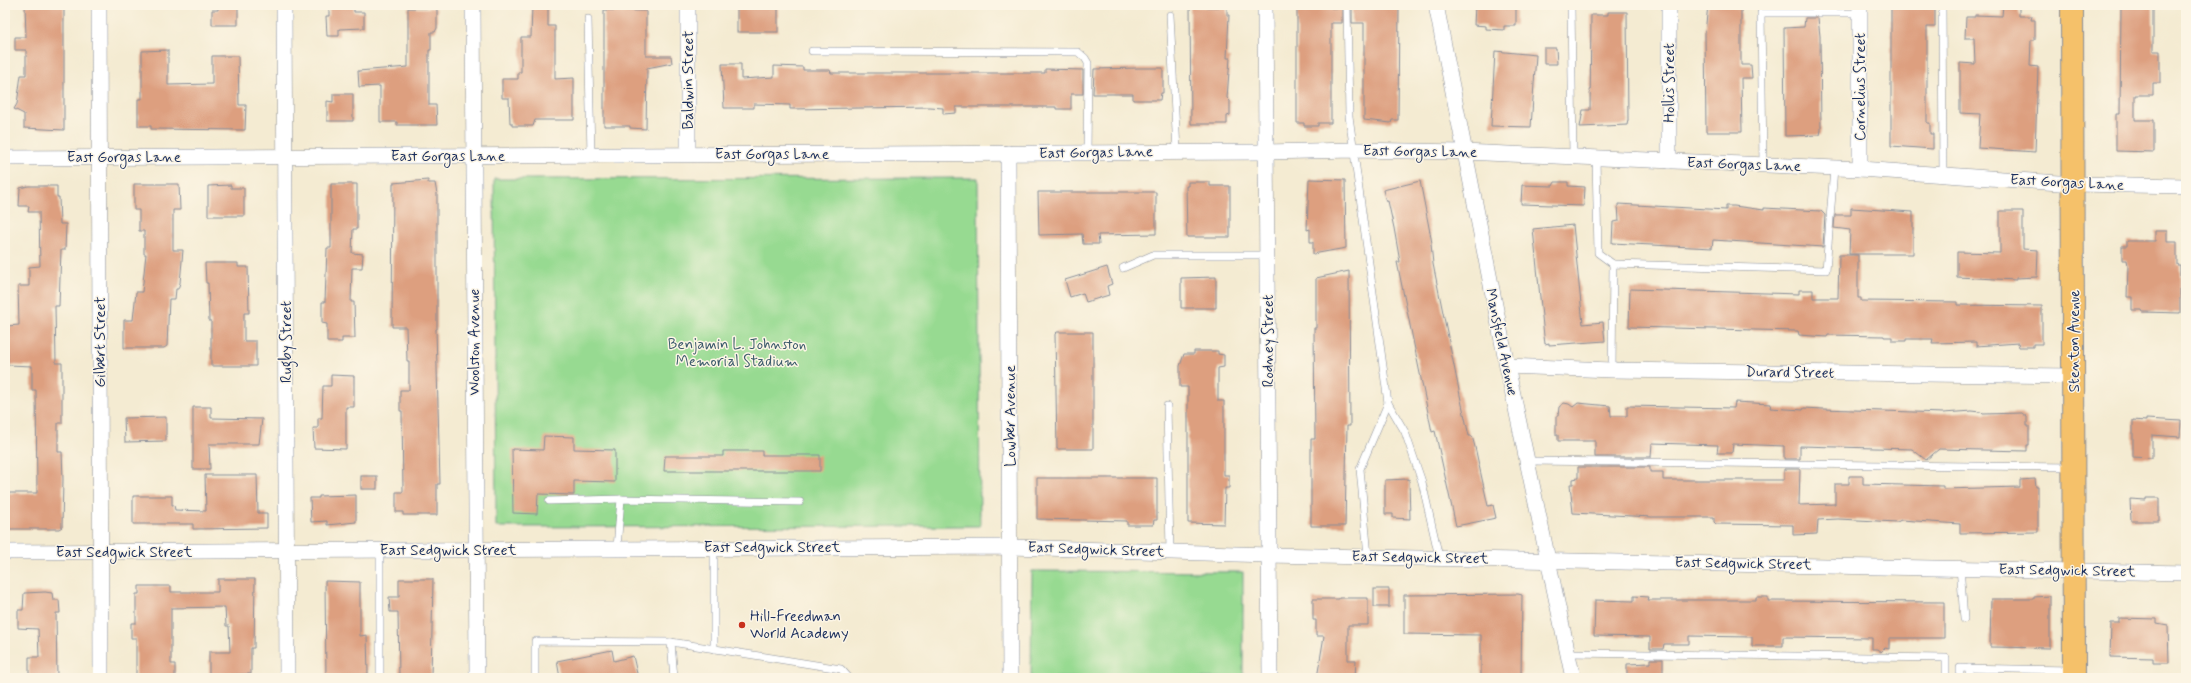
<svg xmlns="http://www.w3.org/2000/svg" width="2191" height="683" viewBox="0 0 2191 683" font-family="Mynerve,sans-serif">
	<rect width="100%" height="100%" fill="#fcf5e5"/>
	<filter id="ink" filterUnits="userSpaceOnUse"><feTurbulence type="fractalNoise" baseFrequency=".025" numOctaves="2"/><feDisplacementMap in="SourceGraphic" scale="8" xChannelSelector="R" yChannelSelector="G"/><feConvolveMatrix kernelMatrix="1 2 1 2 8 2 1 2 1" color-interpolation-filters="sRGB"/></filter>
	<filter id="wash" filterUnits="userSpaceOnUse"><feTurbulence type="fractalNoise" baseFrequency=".012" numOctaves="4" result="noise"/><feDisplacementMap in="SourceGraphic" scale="16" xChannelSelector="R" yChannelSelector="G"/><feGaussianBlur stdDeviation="0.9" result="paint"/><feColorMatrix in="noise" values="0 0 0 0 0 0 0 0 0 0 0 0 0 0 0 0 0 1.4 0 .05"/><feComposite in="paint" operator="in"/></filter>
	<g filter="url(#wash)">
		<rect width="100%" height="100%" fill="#f4ebd2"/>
		<!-- green -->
		<g fill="#97da91" stroke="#598478">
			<polygon points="978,178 980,526 496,527 494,179"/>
			<polygon points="1032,571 1243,572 1243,678 1031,678"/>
		</g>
		<g id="blocks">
			<!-- building -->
			<g fill="#dd9f7f">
				<polygon points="25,5 64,5 64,130 24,128 24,114 14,109 17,104 21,75 26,75 26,50 15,50 15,37 26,37"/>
				<polygon points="218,5 238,5 238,25 212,25 212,10 218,10"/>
				<polygon points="329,5 354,5 354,12 364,12 364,28 339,29 339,36 327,36 326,16 329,16"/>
				<polygon points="532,5 548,5 548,26 555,26 555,79 574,78 574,120 535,120 533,126 512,126 512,123 510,123 509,98 502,98 502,79 518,79 518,72 521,72 521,37 531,37"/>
				<rect x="737" y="5" width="41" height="27"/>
				<polygon points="1297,5 1331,5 1331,8 1342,8 1342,23 1331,23 1331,123 1318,123 1318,126 1304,126 1304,123 1297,123"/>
				<polygon points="1364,5 1399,5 1398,120 1392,120 1391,123 1364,120 1364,23 1352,23 1352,8 1364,7"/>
				<polygon points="1475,5 1516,5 1516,26 1504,26 1504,30 1486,29 1486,26 1474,25"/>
				<polygon points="1708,5 1741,5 1741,65 1751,65 1752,78 1741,78 1742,132 1706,132 1705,33"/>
				<polygon points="1805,5 1816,5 1817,8 1805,8"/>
				<polygon points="1891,5 1935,5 1935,27 1927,27 1927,123 1930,123 1930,134 1933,134 1933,149 1891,146"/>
				<polygon points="2003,5 2019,5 2019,16 2032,16 2031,20 2035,20 2035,40 2031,40 2030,66 2038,67 2035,152 1978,148 1980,114 1960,113 1960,63 1975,64 1974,38 1965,38 1966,17 1975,17 1975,15 2002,16"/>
				<polygon points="2121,5 2153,5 2153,51 2160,51 2160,83 2153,83 2153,95 2135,95 2135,120 2154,120 2154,152 2116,151 2116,114 2120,114"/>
				<polygon points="1190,7 1227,7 1227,15 1229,15 1227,58 1230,58 1227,98 1230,101 1230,115 1227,116 1227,124 1191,124"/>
				<polygon points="408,8 435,8 437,10 437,28 435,32 431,32 431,50 429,50 429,105 436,105 437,125 397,125 397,122 380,122 380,86 359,87 358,71 408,67"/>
				<polygon points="604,10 646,11 646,56 671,56 672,63 647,68 646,129 630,128 630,126 604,126"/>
				<polygon points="1608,12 1627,12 1628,120 1627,125 1580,127 1583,110 1590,110 1591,15 1608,15"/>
				<polygon points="1805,18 1818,18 1820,36 1821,130 1820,135 1785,136 1784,28 1804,27"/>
				<polygon points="1544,48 1556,48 1557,64 1544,64"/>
				<polygon points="168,50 168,85 212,84 212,56 238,56 239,105 246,105 245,130 151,129 151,126 138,126 138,99 142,99 142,51"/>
				<polygon points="1495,51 1536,55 1531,127 1491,126"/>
				<polygon points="722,64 741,64 741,79 774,77 774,66 803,67 803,70 830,70 831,73 1045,73 1045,69 1083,70 1083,94 1071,94 1071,109 1056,109 1056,107 956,107 956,113 943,114 943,108 930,107 790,109 790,105 754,104 754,108 724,108"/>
				<polygon points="1139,68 1163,68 1163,93 1161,93 1160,100 1133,100 1133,94 1093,94 1094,69"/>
				<polygon points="333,94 353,94 353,121 327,121 327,101 333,102"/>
				<polygon points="1309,179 1345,180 1346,248 1313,254 1313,242 1310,242 1310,229 1307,230"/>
				<polygon points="428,180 428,183 435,183 437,194 437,329 436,329 440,484 437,484 437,515 403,515 403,512 396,512 396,492 403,492 402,411 400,411 400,390 409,390 409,361 407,361 406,327 392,327 393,183"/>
				<polygon points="1420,181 1432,243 1431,244 1433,264 1461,400 1469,436 1472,436 1475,447 1488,506 1493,505 1496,518 1456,526 1435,431 1432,432 1397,262 1400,262 1394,228 1388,201 1386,202 1383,190"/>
				<polygon points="1188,182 1210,182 1210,186 1230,186 1230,237 1187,237 1186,186 1188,186"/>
				<polygon points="1555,182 1568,182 1568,186 1585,187 1584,206 1521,204 1522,185 1553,186"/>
				<polygon points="134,184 179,184 180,210 173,210 173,250 183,250 180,283 178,289 176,289 175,299 169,299 167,346 164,348 124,348 124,320 133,320 136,292 142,292 146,254 144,254 144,231 139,231 139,210 134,210"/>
				<polygon points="331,184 357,184 357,229 353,229 352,253 363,254 362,268 352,268 351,302 354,302 355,338 342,338 342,342 327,342 327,324 322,323 322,302 325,302 327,248 331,248"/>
				<polygon points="231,185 231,188 244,188 244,216 208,216 208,186"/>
				<polygon points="28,186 57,186 57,197 59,197 60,224 66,224 65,250 61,250 59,306 55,306 56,363 62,363 62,423 58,423 58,452 62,452 63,479 62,527 59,529 5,529 5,493 37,493 36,390 32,390 32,366 8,365 7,326 19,325 18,286 29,286 29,267 40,266 39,212 28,212 29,206 19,206 20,188"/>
				<polygon points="1038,192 1156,192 1156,234 1098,235 1099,244 1083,244 1082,234 1039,235"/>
				<polygon points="1618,204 1726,210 1726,206 1734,206 1764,210 1764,208 1821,211 1825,215 1823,247 1713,240 1712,248 1612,243 1613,222 1619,221"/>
				<polygon points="1851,208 1913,212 1913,254 1849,254 1850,230 1834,228 1835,215 1851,215"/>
				<polygon points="2000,211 2023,211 2023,249 2038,250 2037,277 2016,278 2016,280 1957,277 1957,252 2000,253"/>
				<polygon points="1573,225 1583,324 1603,322 1605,341 1549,345 1549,343 1545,344 1544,336 1533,229"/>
				<polygon points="2155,231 2167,231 2167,242 2177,242 2177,265 2180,265 2180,313 2143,312 2142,310 2132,310 2132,297 2127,297 2128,265 2127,260 2122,260 2122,246 2127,246 2127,241 2155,241"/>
				<polygon points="1839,255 1858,255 1858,298 1861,298 1861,301 1958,302 1958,305 2042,306 2042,344 2033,344 2033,347 2019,347 2018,343 1976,346 1976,342 1932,343 1933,339 1906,339 1906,341 1892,341 1892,337 1884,337 1884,336 1828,335 1827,337 1799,335 1798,331 1629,327 1630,289 1799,294 1799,290 1813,290 1813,298 1838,298"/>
				<polygon points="205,263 238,263 238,267 248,267 249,313 244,313 244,341 256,341 256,366 211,366 211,321 209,321 208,283 206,283"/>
				<polygon points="1107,267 1112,284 1107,286 1109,295 1086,302 1083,293 1070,297 1065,280"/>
				<polygon points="1349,271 1350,426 1347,426 1345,526 1311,526 1311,439 1315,439 1314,328 1316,328 1316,278"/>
				<polygon points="1216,277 1216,308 1181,308 1181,278"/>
				<polygon points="1057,332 1093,332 1093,449 1057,449 1055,334"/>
				<polygon points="1194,351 1218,351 1218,354 1224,355 1224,367 1218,368 1218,401 1224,401 1224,475 1229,475 1229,488 1225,488 1224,524 1188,523 1188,387 1180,387 1180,366 1184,354 1194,354"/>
				<polygon points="331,375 354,376 354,407 346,407 346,449 314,448 313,428 318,428 318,418 322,418 323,386 331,386"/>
				<polygon points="1735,402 1771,404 1770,408 1803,410 1804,408 1823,409 1943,413 1972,411 1981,412 1983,414 2022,413 2027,417 2027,426 2029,426 2029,445 2027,445 2027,451 1939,449 1926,460 1912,449 1800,446 1800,459 1784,459 1784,446 1733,444 1732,453 1717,453 1718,445 1652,443 1651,457 1595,457 1595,441 1558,441 1558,435 1556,435 1556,416 1558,416 1559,407 1564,403 1569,404 1573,407 1578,403 1610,406 1611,416 1627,416 1627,406 1734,408"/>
				<polygon points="193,407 211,407 211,418 262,419 259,444 209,444 210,469 193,469"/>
				<polygon points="166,417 166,441 125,442 124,418"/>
				<polygon points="2146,419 2181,421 2180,437 2152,435 2152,458 2133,457 2133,420 2146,421"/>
				<polygon points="544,436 574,437 574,449 615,450 615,482 574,481 574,495 538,494 537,514 513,513 512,449 543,450"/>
				<polygon points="723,451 762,451 762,455 820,455 820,471 664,471 665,456 723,456"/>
				<polygon points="1578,467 1650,467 1650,472 1663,472 1663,480 1784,480 1784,469 1800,469 1799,505 1835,504 1835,484 1849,484 1849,476 1863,476 1863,484 1943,486 1943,489 2020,487 2020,480 2035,479 2036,487 2038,487 2038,532 1960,533 1960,524 1901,520 1897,522 1838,519 1818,520 1817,534 1793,535 1793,525 1716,524 1714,522 1714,517 1652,517 1573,513 1570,484 1573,484 1573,479 1578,478"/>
				<polygon points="205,475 257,475 258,513 267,513 267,528 193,529 193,524 133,524 133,496 172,496 172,505 174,505 175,510 206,511"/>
				<rect x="361" y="476" width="16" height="13"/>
				<polygon points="1037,478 1157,478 1157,520 1154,520 1153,525 1127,525 1127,521 1037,519"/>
				<polygon points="1409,479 1410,519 1393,518 1393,514 1385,514 1385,480"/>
				<polygon points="356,495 356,522 327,525 327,521 311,522 310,498 319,498 319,496"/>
				<polygon points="2146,498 2159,498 2159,521 2131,521 2130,499 2146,500"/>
				<polygon points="218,579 255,579 254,648 251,648 251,674 209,675 209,652 230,652 229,626 226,626 225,607 171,608 171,664 175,664 175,678 136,678 136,638 131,638 131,623 136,623 136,594 139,594 139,586 171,586 171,592 218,592"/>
				<polygon points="399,579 433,579 431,678 399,678 398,612 390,612 389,597 399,597"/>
				<polygon points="325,581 360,582 360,636 367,635 368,674 360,675 360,678 326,678"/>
				<rect x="1374" y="589" width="15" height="18"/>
				<polygon points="45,592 52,593 53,600 59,600 60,613 56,613 57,678 29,678 29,657 39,657 38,629 18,628 18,610 23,610 24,593"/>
				<polygon points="1518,594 1522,595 1521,678 1481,678 1481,635 1404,634 1404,595"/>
				<polygon points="1634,596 1649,597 1648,600 1756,600 1756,597 1768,597 1768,601 1944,602 1944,638 1889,638 1889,649 1885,648 1881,652 1877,649 1872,649 1872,638 1783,637 1783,646 1752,646 1752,637 1689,636 1689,644 1664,644 1663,649 1650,649 1650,637 1594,636 1595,600 1634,601"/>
				<polygon points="2050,596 2050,648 1990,647 1991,599 2034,599 2034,597"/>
				<polygon points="1339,598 1368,598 1368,625 1348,625 1348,660 1356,660 1355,678 1317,678 1324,636 1316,636 1316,620 1313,620 1313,599 1339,599"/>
				<polygon points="2119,618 2157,619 2157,624 2168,626 2169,663 2153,663 2153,658 2110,657 2111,623 2119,623"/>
				<polygon points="612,650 614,661 633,656 638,678 560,678 557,661"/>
				<polygon points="1650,659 1663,659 1663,678 1627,678 1627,664 1650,663"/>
			</g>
		</g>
	</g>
	<g filter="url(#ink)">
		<use href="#blocks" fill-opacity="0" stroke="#888d98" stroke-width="1"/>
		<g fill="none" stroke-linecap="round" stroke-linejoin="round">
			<!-- service casing -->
			<g stroke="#888d98" stroke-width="8">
				<g id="service">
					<polyline points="1347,5 1349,116 1388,403 1360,469 1368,556"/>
					<polyline points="1571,5 1573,157"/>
					<polyline points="1942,5 1943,176"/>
					<polyline points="1170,15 1177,151"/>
					<polyline points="588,19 591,155"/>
					<polyline points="812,51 1078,52 1085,58 1088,63 1087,152"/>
					<polyline points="1596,158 1598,253 1613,264"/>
					<polyline points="1763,165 1761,13 1860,13"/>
					<polyline points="1123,268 1153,255 1268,255"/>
					<polyline points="1612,370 1613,264 1826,270 1834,168"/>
					<polyline points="1388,403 1405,432 1422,482 1439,557"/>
					<polyline points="1167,406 1170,552"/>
					<polyline points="1528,461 2072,467"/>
					<polyline points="549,501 621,499"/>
					<polyline points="714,547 714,649"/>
					<polyline points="617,548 621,499 800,502"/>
					<polyline points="1960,567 1964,619"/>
					<polyline points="671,642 674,678"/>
					<polyline points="1568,653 1946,658 1946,678"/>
					<polyline points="1969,668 1969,678"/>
					<polyline points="380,678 380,550"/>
					<polyline points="535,678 535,641 671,642 841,669 849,678"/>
					<polyline points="1960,678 1960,668 2072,670"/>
				</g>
			</g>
			<!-- minor casing -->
			<g stroke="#888d98" stroke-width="16">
				<g id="minor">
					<polyline points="99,5 101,678"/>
					<polyline points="284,5 287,678"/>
					<polyline points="473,5 477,678"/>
					<polyline points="688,5 688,154"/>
					<polyline points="1265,5 1270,678"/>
					<polyline points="1436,5 1507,366 1573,678"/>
					<polyline points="1669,5 1669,161"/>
					<polyline points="1860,5 1860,169"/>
					<polyline points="1008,153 1010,678"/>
					<polyline points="5,158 1266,152 1353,150 1463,152 1860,169 2074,184 2186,186"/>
					<polyline points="1507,366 1612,370 2073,376"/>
					<polyline points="5,552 1011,547 1268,555 2186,573"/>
				</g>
			</g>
			<!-- primary casing -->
			<g stroke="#888d98" stroke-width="24">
				<polyline id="primary" points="2072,5 2074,678"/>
			</g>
			<!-- service -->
			<use href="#service" stroke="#fff" stroke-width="7"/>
			<!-- minor -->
			<use href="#minor" stroke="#fff" stroke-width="15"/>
			<!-- primary -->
			<use href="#primary" stroke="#f5c16b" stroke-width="22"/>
		</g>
	</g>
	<!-- markers -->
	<circle fill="#c8321e" stroke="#fcf5e5" stroke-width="1.5" cx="742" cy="625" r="4"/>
	<g text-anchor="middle" stroke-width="3" stroke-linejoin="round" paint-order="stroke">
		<!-- street labels -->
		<g font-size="15" fill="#1b2f5e" stroke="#fcf5e5">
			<text transform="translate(688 80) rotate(-90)" y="5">Baldwin Street</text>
			<text transform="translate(1669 83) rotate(-90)" y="5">Hollis Street</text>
			<text transform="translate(1860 87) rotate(-90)" y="5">Cornelius Street</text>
			<text transform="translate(1420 151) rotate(1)" y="5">East Gorgas Lane</text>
			<text transform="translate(1096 152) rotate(-1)" y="5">East Gorgas Lane</text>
			<text x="772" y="159">East Gorgas Lane</text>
			<text x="448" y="161">East Gorgas Lane</text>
			<text x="124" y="162">East Gorgas Lane</text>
			<text transform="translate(1744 164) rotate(2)" y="5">East Gorgas Lane</text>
			<text transform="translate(2067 182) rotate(3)" y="5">East Gorgas Lane</text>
			<text transform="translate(1268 341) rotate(-90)" y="5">Rodney Street</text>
			<text transform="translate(2074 341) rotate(-90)" y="5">Stenton Avenue</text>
			<text transform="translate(100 342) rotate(-90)" y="5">Gilbert Street</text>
			<text transform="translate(286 342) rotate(-90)" y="5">Rugby Street</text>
			<text transform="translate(474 342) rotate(-90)" y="5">Woolston Avenue</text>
			<text transform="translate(1502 342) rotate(78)" y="5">Mansfield Avenue</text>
			<text transform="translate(1790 372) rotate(1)" y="5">Durard Street</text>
			<text transform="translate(1010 416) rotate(-90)" y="5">Lowber Avenue</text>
			<text x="772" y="552">East Sedgwick Street</text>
			<text transform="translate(1096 549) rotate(2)" y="5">East Sedgwick Street</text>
			<text x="448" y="555">East Sedgwick Street</text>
			<text x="124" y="557">East Sedgwick Street</text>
			<text transform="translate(1420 557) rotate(1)" y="5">East Sedgwick Street</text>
			<text transform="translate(1743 563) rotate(1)" y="5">East Sedgwick Street</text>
			<text transform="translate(2067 570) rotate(1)" y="5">East Sedgwick Street</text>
		</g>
		<!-- park labels -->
		<g font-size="15" fill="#3a5a6b" stroke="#fcf5e5">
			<text x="737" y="349">Benjamin L. Johnston<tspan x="737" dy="17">Memorial Stadium</tspan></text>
		</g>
		<!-- poi labels -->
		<g font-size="15" fill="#1b2f5e" stroke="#fcf5e5" text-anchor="start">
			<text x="750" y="621">Hill-Freedman<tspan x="750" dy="17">World Academy</tspan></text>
		</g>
	</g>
	<!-- margin -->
	<rect width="2191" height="683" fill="none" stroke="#fcf5e5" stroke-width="20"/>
</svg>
